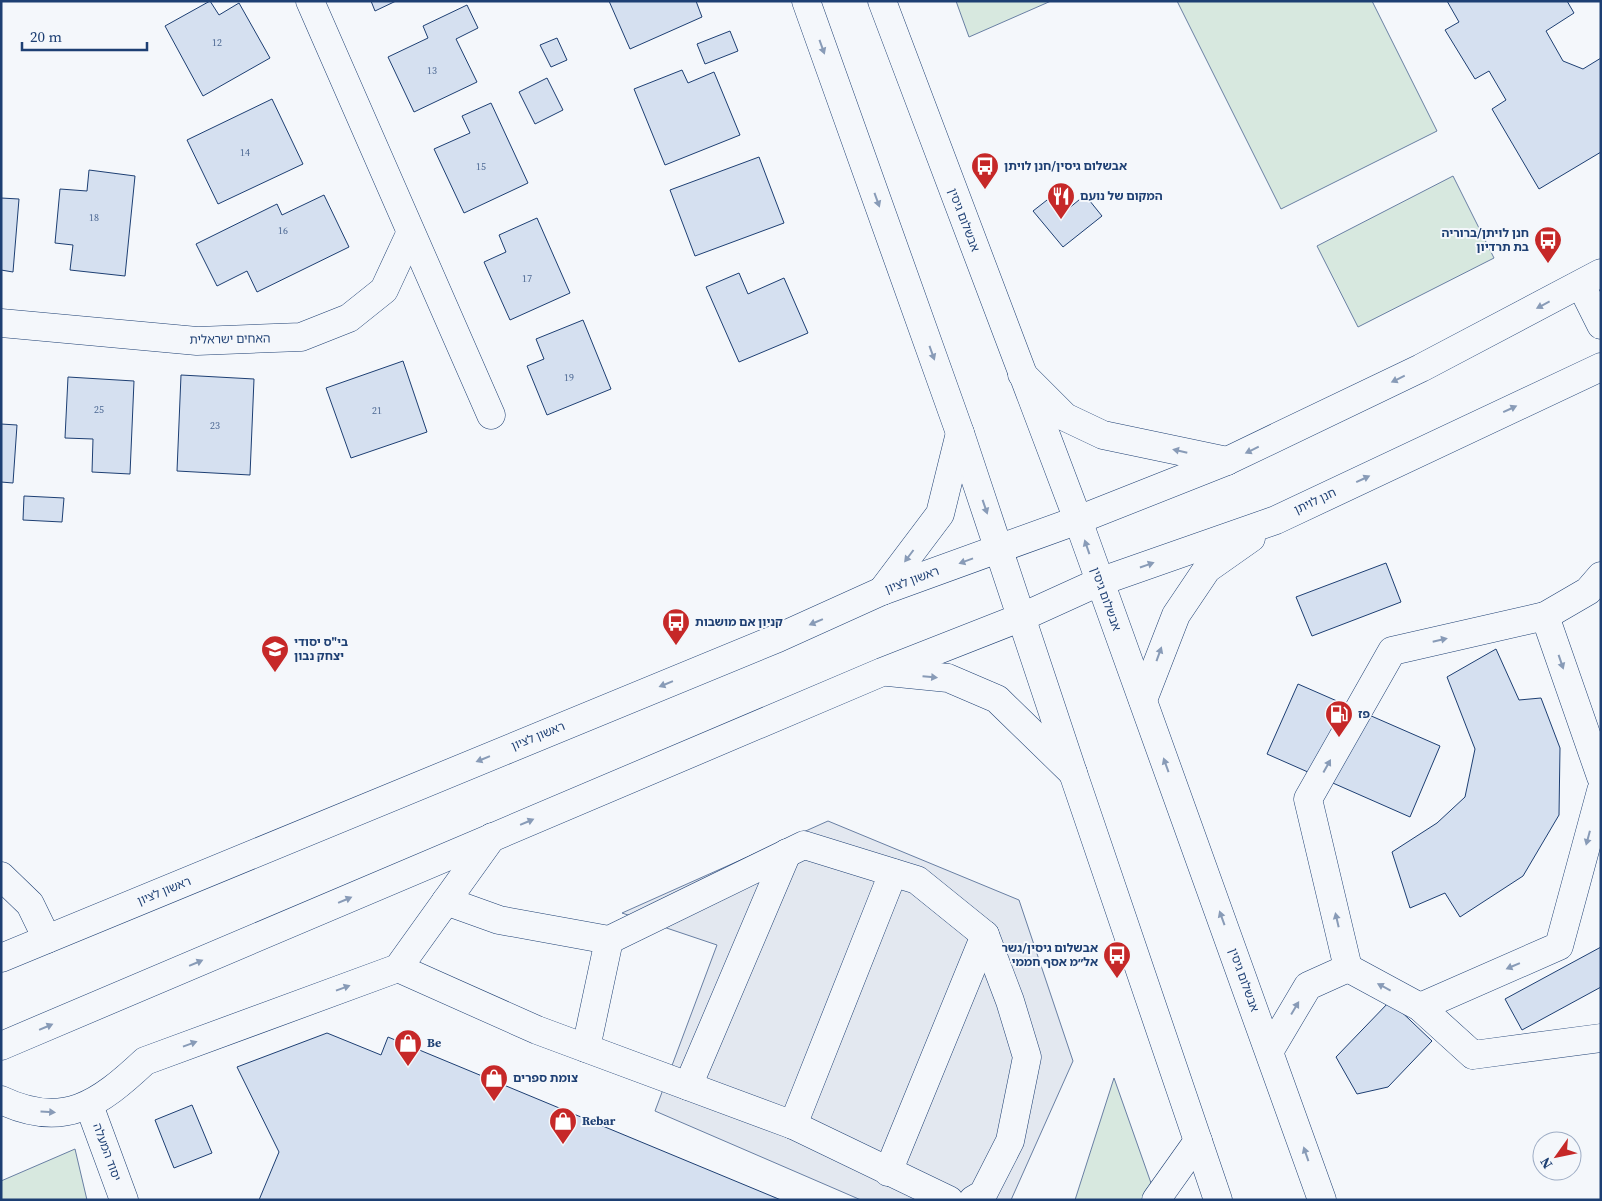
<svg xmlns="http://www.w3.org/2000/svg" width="1602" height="1201" viewBox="0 0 1602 1201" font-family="'Source Serif 4','Noto Sans Hebrew',serif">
	<rect width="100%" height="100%" fill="#f4f7fb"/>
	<!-- green -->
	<g fill="#d7e8df" stroke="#687fa3">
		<polygon points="956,1 1051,1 969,37"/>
		<polygon points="1177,1 1372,1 1437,131 1281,209"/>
		<polygon points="1453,176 1494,258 1358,327 1317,246"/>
		<polygon points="1114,1078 1157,1200 1075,1200"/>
		<polygon points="75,1149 87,1200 1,1200 1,1181"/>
	</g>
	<!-- parking -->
	<polygon fill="#e3e8f0" stroke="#687fa3" points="828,821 1019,900 1073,1061 1011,1200 861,1200 655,1111 717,945 622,913"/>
	<!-- building -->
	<g fill="#d5e0f0" stroke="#1d3f73">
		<polygon points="210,1 219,15 239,3 270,58 203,96 165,26"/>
		<polygon points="371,1 396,1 375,11"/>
		<polygon points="609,1 696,1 702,17 630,49"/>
		<polygon points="1447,1 1567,1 1574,13 1546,31 1563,61 1583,69 1601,58 1601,152 1539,189 1492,109 1506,100 1489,71 1475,79 1445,30 1459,22"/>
		<polygon points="467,5 478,28 456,39 477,82 414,112 388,57 428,38 423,26"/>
		<polygon points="730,31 738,51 705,64 697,44"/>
		<polygon points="557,38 567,60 551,67 540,45"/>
		<polygon points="682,70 688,83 714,72 740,135 665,165 634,89"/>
		<polygon points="547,78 563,110 535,124 519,92"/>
		<polygon points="272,99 303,164 218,204 187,140"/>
		<polygon points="491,103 528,183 464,213 434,149 470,133 462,116"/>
		<polygon points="759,157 784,223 695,256 670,190"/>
		<polygon points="89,170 135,176 125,276 70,270 73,245 55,243 60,189 87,191"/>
		<polygon points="1056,193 1068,209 1085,195 1102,216 1063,247 1033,211"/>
		<polygon points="324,195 349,247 257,292 247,271 217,286 196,244 277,204 282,215"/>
		<polygon points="1,198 19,199 13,272 1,270"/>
		<polygon points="537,218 570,293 510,320 484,262 506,252 499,235"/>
		<polygon points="739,273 748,294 784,278 808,333 739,362 706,287"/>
		<polygon points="583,320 611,389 547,415 527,366 544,359 536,339"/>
		<polygon points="403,361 427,432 351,458 326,388"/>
		<polygon points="181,375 254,379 250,475 177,471"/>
		<polygon points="68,377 134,381 130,474 92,472 93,439 65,438"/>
		<polygon points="1,424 17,425 13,483 1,482"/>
		<polygon points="24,496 64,498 62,522 23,520"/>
		<polygon points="1386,563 1401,602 1312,636 1296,597"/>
		<polygon points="1496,649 1519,700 1541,698 1560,748 1559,815 1523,876 1460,917 1445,893 1410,908 1392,852 1437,823 1465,797 1475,749 1447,677"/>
		<polygon points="1298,684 1440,746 1410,817 1267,754"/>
		<polygon points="1601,947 1601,987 1522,1030 1505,999"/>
		<polygon points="1390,1001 1432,1041 1388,1087 1357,1094 1336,1057"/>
		<polygon points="327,1033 381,1055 388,1037 781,1200 259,1200 279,1152 237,1067"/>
		<polygon points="192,1105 212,1153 174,1168 155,1120"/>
	</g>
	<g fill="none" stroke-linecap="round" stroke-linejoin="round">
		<!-- minor casing -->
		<g stroke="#1d3f73" stroke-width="29">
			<g id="minor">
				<polyline points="310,1 491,415"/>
				<polyline points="806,1 960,433 1073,773 1218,1200"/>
				<polyline points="882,1 1078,520 1322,1200"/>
				<polyline points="1581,285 1601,325"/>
				<polyline points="1,323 197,341 301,337 349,318 384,290 410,234"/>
				<polyline points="1601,576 1588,591 1545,616 1392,651 1308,799 1348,968 1420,1007 1473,1055 1601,1038"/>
				<polyline points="1545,616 1601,777"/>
				<polyline points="1,876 30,904 47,939"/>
				<polyline points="446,901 499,920 609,940 804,845 917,880 985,935 1010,1001 1027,1057 1010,1141 983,1194 973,1200"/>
				<polyline points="398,968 537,1030 793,1125 949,1200"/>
				<polyline points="1420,1007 1559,946 1601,791"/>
				<polyline points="586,1048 609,940"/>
				<polyline points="1270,1050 1308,986 1348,968"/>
				<polyline points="688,1086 787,853"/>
				<path d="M1,1100C64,1130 99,1104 145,1061L398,968L492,837"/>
				<polyline points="89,1105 124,1200"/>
				<polyline points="793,1125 893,873"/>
				<polyline points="888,1172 985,935"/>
				<polyline points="1156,1200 1198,1141"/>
			</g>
		</g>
		<!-- major casing -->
		<g stroke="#1d3f73" stroke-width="29">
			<g id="major">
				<polyline points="1022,374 1065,417 1103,435 1227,461"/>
				<polyline points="882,591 940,514 960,433"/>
				<polyline points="888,672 948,678 997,699 1073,773"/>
				<polyline points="1143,700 1176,615 1207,569 1251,538"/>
				<polyline points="1,958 778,638 882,591 1078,520 1227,461 1421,368 1601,273"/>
				<polyline points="1,1046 882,672 1022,617 1099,582 1276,520 1601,367"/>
			</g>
		</g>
		<!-- minor -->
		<use href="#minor" stroke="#f4f7fb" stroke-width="28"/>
		<!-- major -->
		<use href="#major" stroke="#f4f7fb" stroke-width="28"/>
	</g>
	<!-- one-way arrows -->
	<defs><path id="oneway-solid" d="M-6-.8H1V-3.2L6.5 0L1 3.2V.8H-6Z" transform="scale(1.25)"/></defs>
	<g fill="#889bb7">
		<use href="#oneway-solid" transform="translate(822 47) rotate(70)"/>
		<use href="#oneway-solid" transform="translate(877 200) rotate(70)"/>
		<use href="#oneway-solid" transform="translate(1543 305) rotate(152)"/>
		<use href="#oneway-solid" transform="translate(932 353) rotate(70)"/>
		<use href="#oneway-solid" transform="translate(1398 379) rotate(154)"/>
		<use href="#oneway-solid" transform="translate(1510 409) rotate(-25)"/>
		<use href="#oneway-solid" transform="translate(1252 450) rotate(154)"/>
		<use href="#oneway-solid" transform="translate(1180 451) rotate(-167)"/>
		<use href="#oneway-solid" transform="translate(1363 479) rotate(-25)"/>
		<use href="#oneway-solid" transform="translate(985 507) rotate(71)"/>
		<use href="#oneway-solid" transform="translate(1087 547) rotate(-109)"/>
		<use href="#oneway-solid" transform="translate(909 556) rotate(127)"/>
		<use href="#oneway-solid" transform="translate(966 561) rotate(160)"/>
		<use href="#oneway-solid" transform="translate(1147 565) rotate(-19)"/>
		<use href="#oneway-solid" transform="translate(816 622) rotate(157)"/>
		<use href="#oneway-solid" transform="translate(1440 640) rotate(-13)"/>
		<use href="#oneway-solid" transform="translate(1159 654) rotate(-70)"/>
		<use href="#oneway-solid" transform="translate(1561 662) rotate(71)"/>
		<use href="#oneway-solid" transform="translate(930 677) rotate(5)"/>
		<use href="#oneway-solid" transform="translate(666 684) rotate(158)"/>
		<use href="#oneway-solid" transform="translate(483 759) rotate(158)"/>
		<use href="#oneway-solid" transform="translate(1166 765) rotate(-110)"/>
		<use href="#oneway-solid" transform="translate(1327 766) rotate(-61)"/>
		<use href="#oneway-solid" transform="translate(527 822) rotate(-23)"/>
		<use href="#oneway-solid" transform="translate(1588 838) rotate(105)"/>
		<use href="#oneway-solid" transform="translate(345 900) rotate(-23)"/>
		<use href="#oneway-solid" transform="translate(1222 918) rotate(-110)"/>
		<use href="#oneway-solid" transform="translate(1337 920) rotate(-103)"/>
		<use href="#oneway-solid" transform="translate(196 963) rotate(-23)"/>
		<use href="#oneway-solid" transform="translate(1513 966) rotate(157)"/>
		<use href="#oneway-solid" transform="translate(1384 987) rotate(-152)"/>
		<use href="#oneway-solid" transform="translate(343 988) rotate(-20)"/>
		<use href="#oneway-solid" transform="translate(1295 1008) rotate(-59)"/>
		<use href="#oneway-solid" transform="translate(46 1027) rotate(-23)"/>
		<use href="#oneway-solid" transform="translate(190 1044) rotate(-20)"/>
		<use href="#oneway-solid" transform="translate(48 1112) rotate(4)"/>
		<use href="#oneway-solid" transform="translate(1306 1154) rotate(-109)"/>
	</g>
	<!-- icons -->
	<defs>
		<g id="bus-pin" transform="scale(1.4375)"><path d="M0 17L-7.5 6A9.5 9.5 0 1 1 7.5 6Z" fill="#c62828" stroke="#f4f7fb"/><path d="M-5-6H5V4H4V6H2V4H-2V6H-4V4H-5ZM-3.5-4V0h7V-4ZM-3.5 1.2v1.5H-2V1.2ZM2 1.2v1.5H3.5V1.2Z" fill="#fff"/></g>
		<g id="restaurant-pin" transform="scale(1.4375)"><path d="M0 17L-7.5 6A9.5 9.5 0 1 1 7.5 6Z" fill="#c62828" stroke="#f4f7fb"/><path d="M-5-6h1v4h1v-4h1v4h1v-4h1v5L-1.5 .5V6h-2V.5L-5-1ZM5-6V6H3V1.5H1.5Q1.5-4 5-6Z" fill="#fff"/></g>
		<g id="school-pin" transform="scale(1.4375)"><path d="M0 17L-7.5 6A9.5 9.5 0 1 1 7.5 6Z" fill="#c62828" stroke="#f4f7fb"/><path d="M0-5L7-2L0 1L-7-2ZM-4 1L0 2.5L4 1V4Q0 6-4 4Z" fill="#fff"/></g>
		<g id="fuel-pin" transform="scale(1.4375)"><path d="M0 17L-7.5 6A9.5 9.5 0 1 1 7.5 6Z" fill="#c62828" stroke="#f4f7fb"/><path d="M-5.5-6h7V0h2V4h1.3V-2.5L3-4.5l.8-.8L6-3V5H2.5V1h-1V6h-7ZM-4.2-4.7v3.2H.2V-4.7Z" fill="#fff"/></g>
		<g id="shop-pin" transform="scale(1.4375)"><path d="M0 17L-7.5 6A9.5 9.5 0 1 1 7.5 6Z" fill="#c62828" stroke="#f4f7fb"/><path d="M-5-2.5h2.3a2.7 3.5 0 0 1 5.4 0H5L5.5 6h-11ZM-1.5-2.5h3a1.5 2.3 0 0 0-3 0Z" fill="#fff"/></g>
	</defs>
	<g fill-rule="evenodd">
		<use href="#bus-pin" x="985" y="166"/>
		<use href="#restaurant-pin" x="1061" y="196"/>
		<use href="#bus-pin" x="1548" y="240"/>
		<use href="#bus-pin" x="676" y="622"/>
		<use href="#school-pin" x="275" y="649"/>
		<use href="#fuel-pin" x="1339" y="714"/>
		<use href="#bus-pin" x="1117" y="955"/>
		<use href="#shop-pin" x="408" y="1043"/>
		<use href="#shop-pin" x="494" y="1078"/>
		<use href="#shop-pin" x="563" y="1121"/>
	</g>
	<g text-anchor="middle" stroke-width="4" stroke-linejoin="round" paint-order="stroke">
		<!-- number labels -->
		<g font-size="10" fill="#4b6792">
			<text x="217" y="46">12</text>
			<text x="432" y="74">13</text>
			<text x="245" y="156">14</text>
			<text x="481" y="170">15</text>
			<text x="94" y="221">18</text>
			<text x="283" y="234">16</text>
			<text x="527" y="282">17</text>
			<text x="569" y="381">19</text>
			<text x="99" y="413">25</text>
			<text x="377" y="414">21</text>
			<text x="215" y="429">23</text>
		</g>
		<!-- poi labels -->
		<g font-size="12" font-weight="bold" fill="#1d3f73" stroke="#f4f7fb" text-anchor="start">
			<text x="1004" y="170">אבשלום גיסין/חנן לויתן</text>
			<text x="1080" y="200">המקום של נועם</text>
			<text x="1529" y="237" text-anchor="end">חנן לויתן/ברוריה<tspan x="1529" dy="14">בת תרדיון</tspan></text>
			<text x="695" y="626">קניון אם מושבות</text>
			<text x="294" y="646">בי"ס יסודי<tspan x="294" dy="14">יצחק נבון</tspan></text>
			<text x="1358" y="718">פז</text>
			<text x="1098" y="952" text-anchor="end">אבשלום גיסין/גשר<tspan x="1098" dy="14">אל״מ אסף חממי</tspan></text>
			<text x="427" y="1047">Be</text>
			<text x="513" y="1082">צומת ספרים</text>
			<text x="582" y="1125">Rebar</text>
		</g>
		<!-- street labels -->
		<g font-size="12" fill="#1d3f73" stroke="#f4f7fb">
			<text transform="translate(964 220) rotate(69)" y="4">אבשלום גיסין</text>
			<text transform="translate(230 339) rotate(-1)" y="4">האחים ישראלית</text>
			<text transform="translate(1315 501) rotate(-25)" y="4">חנן לויתן</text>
			<text transform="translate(912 580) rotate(-20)" y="4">ראשון לציון</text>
			<text transform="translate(1106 599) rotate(70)" y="4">אבשלום גיסין</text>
			<text transform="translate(538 736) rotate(-22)" y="4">ראשון לציון</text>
			<text transform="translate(164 891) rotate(-22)" y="4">ראשון לציון</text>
			<text transform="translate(1244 980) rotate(70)" y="4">אבשלום גיסין</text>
			<text transform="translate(107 1152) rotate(70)" y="4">יסוד המעלה</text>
		</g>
	</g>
	<!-- border -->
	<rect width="1602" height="1201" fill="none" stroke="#1d3f73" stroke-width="5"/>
	<!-- north arrow -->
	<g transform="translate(1557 1156) rotate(237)"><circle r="24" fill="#f4f7fb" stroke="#9eadc5"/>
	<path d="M0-4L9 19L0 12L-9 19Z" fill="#c62828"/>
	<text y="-8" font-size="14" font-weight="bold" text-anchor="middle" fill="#1d3f73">N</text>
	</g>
	<!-- scale -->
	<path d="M22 42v8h125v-8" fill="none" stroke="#1d3f73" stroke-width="2.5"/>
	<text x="30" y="42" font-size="15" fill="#1d3f73" stroke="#f4f7fb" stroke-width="4" paint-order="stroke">20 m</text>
</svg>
